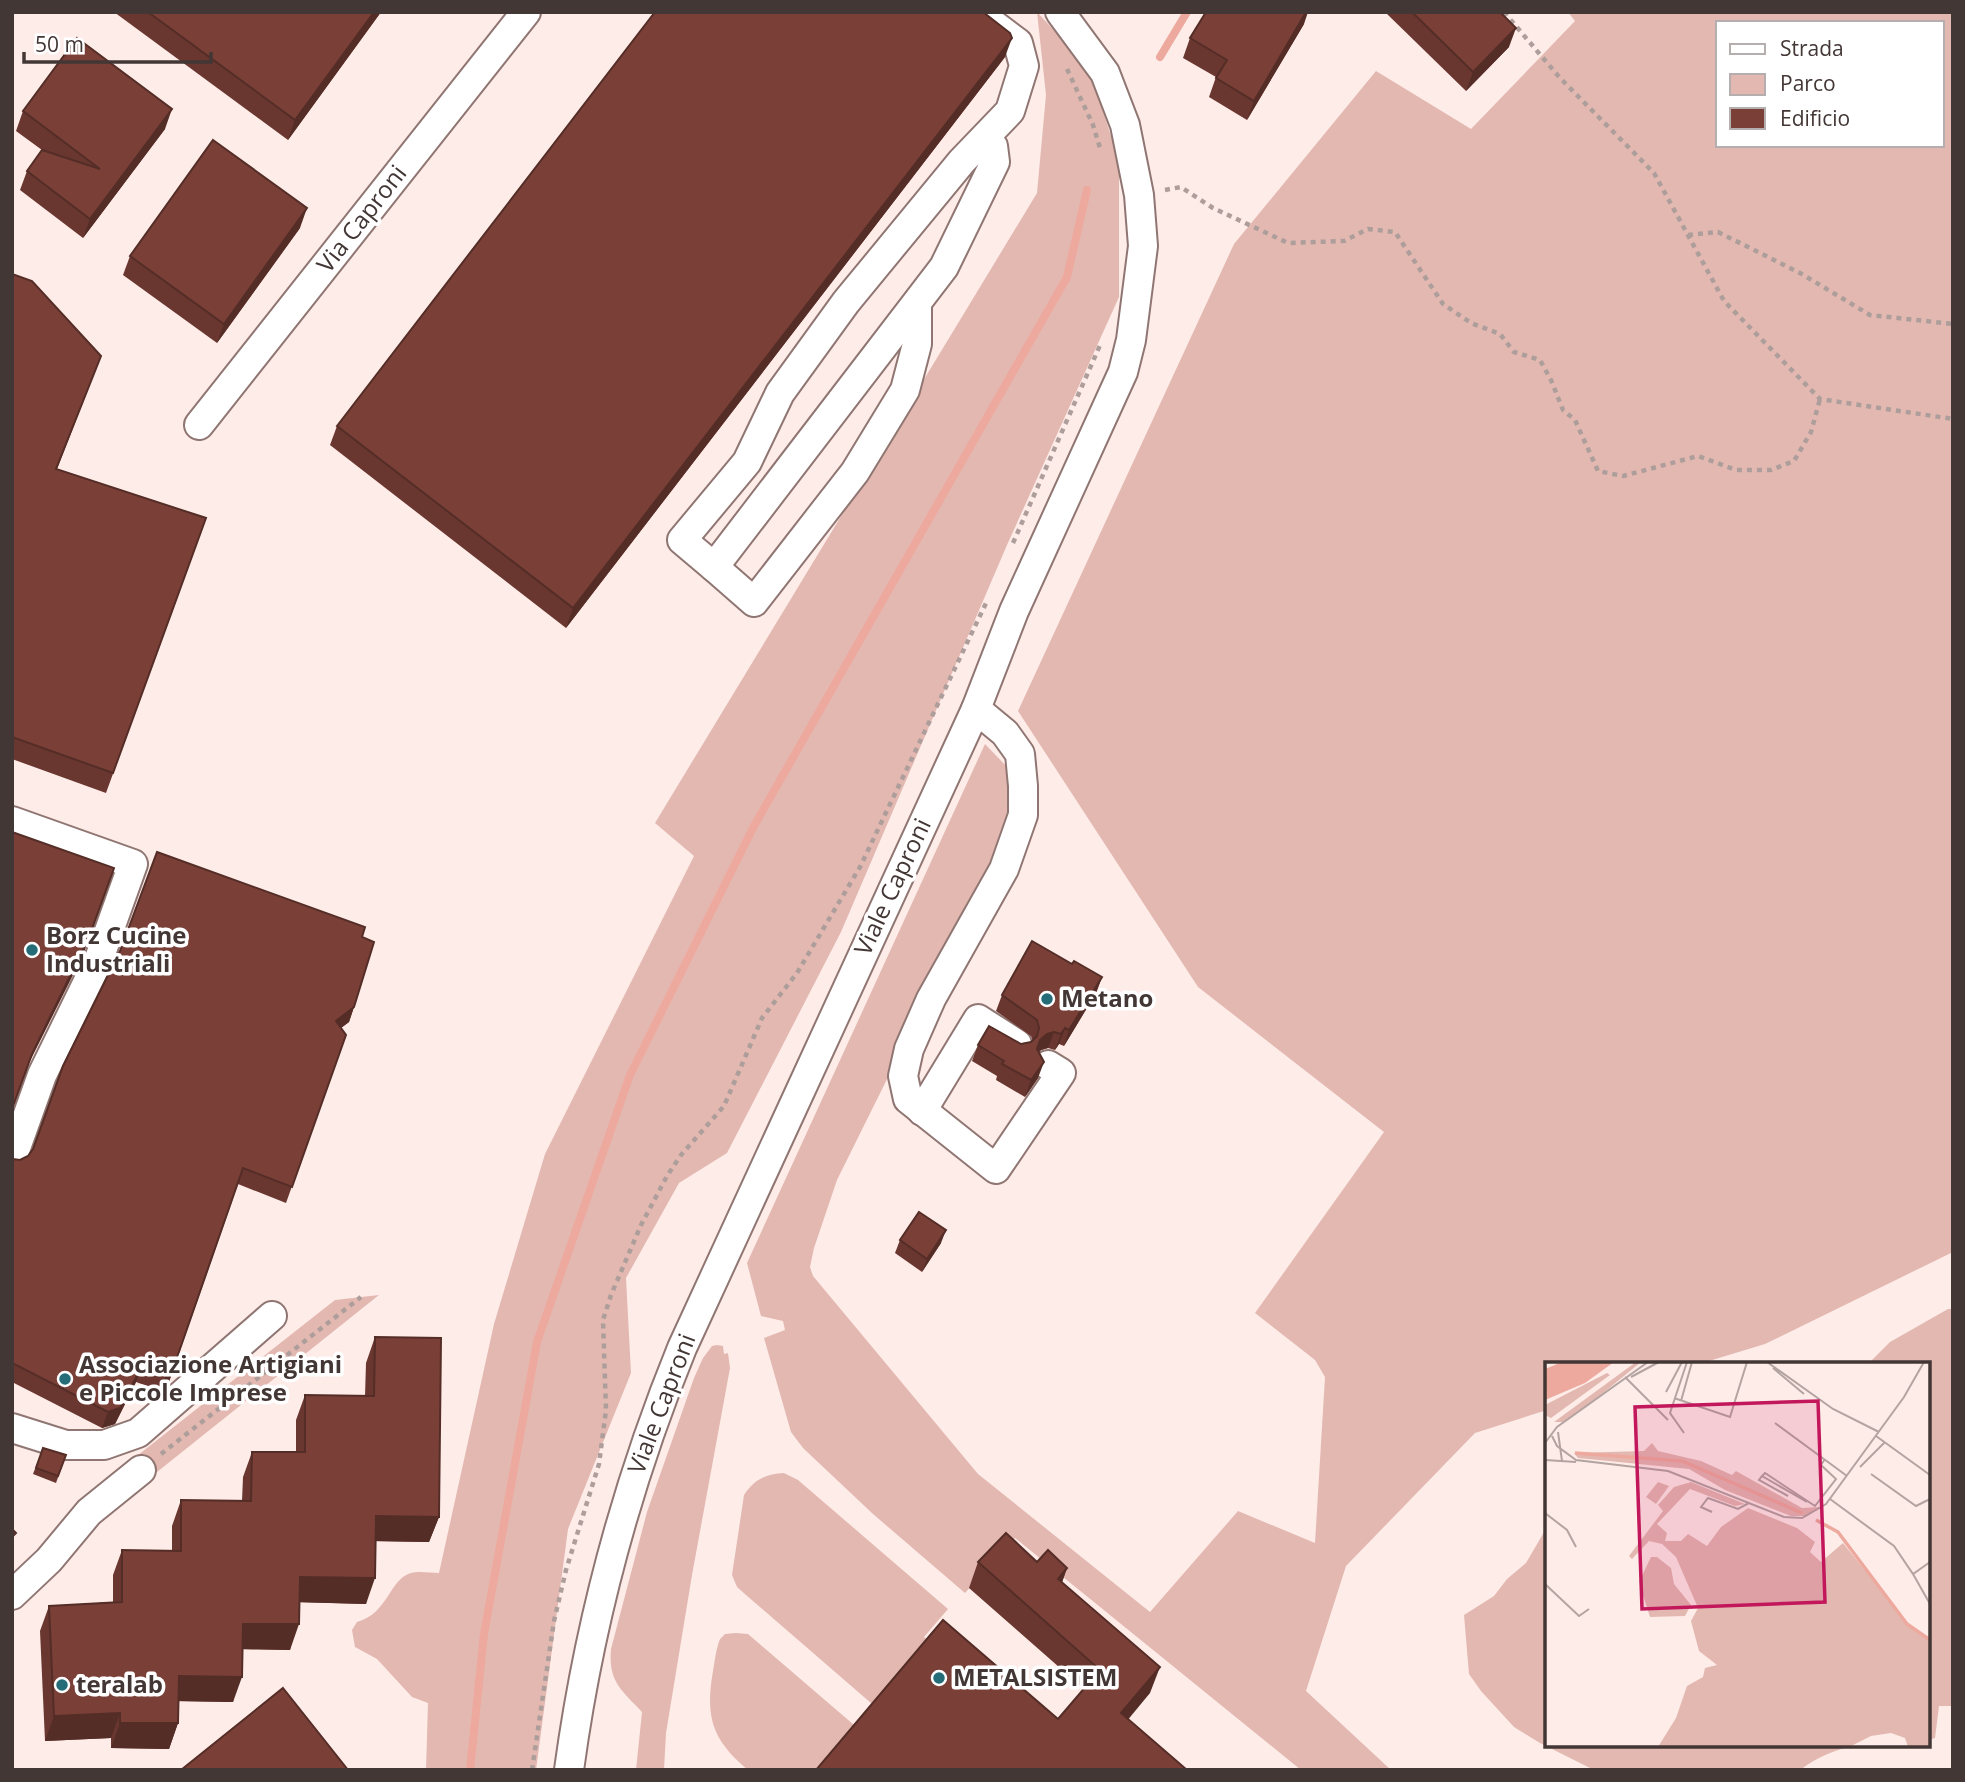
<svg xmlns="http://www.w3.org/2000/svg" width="1965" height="1782" viewBox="0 0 1965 1782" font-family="'Open Sans',sans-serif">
	<rect width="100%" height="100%" fill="#feece9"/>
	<!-- green -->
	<g fill="#e3b8b1" fill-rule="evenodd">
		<path d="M1037,12L1089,68L1119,161V297L1007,545L841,932L727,1153L679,1183L626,1278L631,1373L568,1529L536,1770H426L428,1703L412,1697L377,1659L355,1647L352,1630L357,1622C389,1613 389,1579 411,1573C419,1571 431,1573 439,1573L494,1324L545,1154L694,856L655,823L1037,193L1046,95Z"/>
		<path d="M1568,12H1953V1252L1765,1344L1699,1364H1547V1410L1475,1433L1346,1566L1306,1691L1391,1770H1301L1015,1538L965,1593L873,1514L803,1448L791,1432L764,1338L785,1330L783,1321L761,1316L747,1263L985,744L1008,768L1011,798L1000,842L950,942L897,1059L837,1180L814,1248L810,1267L813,1276L978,1474L1150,1612L1238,1511L1315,1543L1325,1377L1315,1360L1255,1313L1384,1132L1198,987L1018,711L1234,244L1376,71L1471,129L1575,21ZM1718,23H1942V145H1718Z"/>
		<polygon points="379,1295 147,1480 133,1459 335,1300"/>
		<polygon points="1948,1309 1953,1309 1953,1706 1939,1706 1935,1738 1928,1740 1928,1364 1868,1364 1890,1342"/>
		<path d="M717,1345L723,1346L724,1354L728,1353L730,1368L692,1575L666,1733L664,1770H636L642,1712C621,1690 608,1681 611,1649L647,1512L694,1378L703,1358L712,1346Z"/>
		<path d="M784,1473L798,1480L948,1609L924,1637L934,1646L879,1710L746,1595L737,1587L732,1575L744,1495C754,1480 765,1474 784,1473Z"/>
		<path d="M1547,1527V1745H1855C1835,1750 1817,1757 1800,1770H1594L1540,1743L1514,1727L1481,1691L1469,1674L1464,1615L1494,1596L1507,1579L1526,1563Z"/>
		<path d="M736,1633L748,1634L861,1731L828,1770H748C712,1740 705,1717 713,1671C715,1660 716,1649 720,1639L725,1634Z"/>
	</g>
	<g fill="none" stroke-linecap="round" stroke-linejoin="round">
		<!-- stream -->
		<g stroke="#eda99e" stroke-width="8">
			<polyline points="1160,57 1187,12"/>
			<polyline points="470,1770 484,1634 537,1342 630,1075 754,826 1067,277 1087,190"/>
		</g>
		<!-- minor casing -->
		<g stroke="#907672" stroke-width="32">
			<g id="minor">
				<polyline points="977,12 1018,43 1024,66 1010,111 962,161 846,302 780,393 747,462 682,540 714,567 944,267 995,162 993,146 986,137"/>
				<polyline points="199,425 526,12"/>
				<polyline points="714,567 754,602 855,472 905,390 917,344 917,304"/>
				<polyline points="976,709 1005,733 1020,754 1023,786 1023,815 1004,869 931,999 909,1049 903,1076 908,1099 996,1169 1061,1073 1048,1065"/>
				<polyline points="12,821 133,864 99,959 42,1075 12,1159"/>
				<polyline points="922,1111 978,1019 1017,1044"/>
				<polyline points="12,1428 66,1445 104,1445 138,1433 272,1316"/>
				<polyline points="12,1595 49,1560 89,1512 141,1470"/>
				<path d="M569,1770C589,1623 626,1485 682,1348L976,709L1014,611L1123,372L1131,340L1143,246L1139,195L1125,125L1105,73L1060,12"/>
			</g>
		</g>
		<!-- path -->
		<g stroke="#ad9e9b" stroke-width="4.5" stroke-dasharray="5 5" stroke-linecap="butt">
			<polyline points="1504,12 1560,78 1654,173 1724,301 1820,399 1953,419"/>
			<polyline points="1067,69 1093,125 1100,148"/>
			<polyline points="1165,190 1181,187 1213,208 1288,243 1344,241 1368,229 1395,232 1443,304 1471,323 1500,334 1514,352 1540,360 1551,380 1563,410 1575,420 1598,471 1623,476 1698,456 1736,470 1771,470 1794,461 1811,432 1820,399"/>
			<polyline points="1688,235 1718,232 1800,273 1870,315 1953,324"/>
			<polyline points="1013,543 1101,343"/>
			<polyline points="161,1454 361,1297"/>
			<polyline points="532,1770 554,1621 566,1570 599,1464 606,1410 603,1320 611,1295 641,1225 667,1176 681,1155 724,1106 762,1018 797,973 860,867 988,599"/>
		</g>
		<!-- minor -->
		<use href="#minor" stroke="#fff" stroke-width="28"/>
	</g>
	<!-- wall -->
	<g fill="#693730">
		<polygon points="114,12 381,12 288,140"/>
		<polygon points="1385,12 1500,12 1509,47 1466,91"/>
		<polygon points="1304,24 1247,120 1209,97 1216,77 1183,58 1190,38"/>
		<polygon points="1005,57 566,628 330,445 337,426"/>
		<polygon points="23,111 165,129 83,238 20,190 27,171 42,150 16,131"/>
		<polygon points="300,228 217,343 123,275 130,256"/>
		<polygon points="12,274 101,356 57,469 206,518 106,793 12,759"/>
		<polygon points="362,937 354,1007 349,1022 341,1028 346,1035 286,1203 238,1184 168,1385 161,1391 136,1382 115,1424 102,1428 12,1382 12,1159 20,1160 28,1156"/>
		<polygon points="1072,964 1102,977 1096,993 1064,1046 1059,1044 1055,1050 1048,1048 1041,1050 1039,1052 1038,1078 1025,1097 996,1080 997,1076 972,1061 978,1045 1021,1044 1031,1042 1033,1041 1031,1036 996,1011 1002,995"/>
		<polygon points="900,1240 941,1243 922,1272 895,1253"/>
		<polygon points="375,1337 439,1517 429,1542 376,1541 366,1604 299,1602 290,1650 243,1649 233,1702 179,1701 178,1723 169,1749 111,1748 111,1738 45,1741 40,1631 49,1606 113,1602 113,1575 122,1550 172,1551 172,1526 181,1500 242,1501 243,1477 252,1452 296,1452 296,1420 305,1395 365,1396 366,1363"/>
		<polygon points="43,1448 66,1455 56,1483 33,1474"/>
		<polygon points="978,1562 1037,1562 1067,1568 1062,1582 1150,1693 1058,1719 1084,1689 969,1588"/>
	</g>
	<!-- shaded-wall -->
	<g fill="#552d27">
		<polygon points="374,12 381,12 288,140 295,120"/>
		<polygon points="1306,12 1308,12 1304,24 1247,120 1254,101"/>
		<polygon points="1516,28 1509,47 1466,91 1473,72"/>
		<polygon points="1012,38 1005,57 566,628 573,608"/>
		<polygon points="172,109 165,129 83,238 90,219"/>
		<polygon points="307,208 300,228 217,343 224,324"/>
		<polygon points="89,937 84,953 26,1069 32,1054"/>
		<polygon points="1102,977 1096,993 1064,1046 1069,1030"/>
		<polygon points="354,1007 349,1022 330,1036 336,1021"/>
		<polygon points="1065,1028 1059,1044 1055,1050 1061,1034"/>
		<polygon points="1054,1032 1048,1048 1041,1050 1034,1056 1040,1040 1047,1034"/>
		<polygon points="1044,1062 1038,1078 1025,1097 1031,1080"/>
		<polygon points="946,1230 941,1243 922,1272 927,1259"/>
		<polygon points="142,1366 136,1382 115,1424 102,1428 108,1412"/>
		<polygon points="173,1369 168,1385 161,1391 166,1375"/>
		<polygon points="376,1516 439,1517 429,1542 367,1541"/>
		<polygon points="1067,1568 1058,1594 1058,1579"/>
		<polygon points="300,1577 375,1578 366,1604 290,1602"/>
		<polygon points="243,1624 299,1624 290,1650 234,1649"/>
		<polygon points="1160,1667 1150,1693 1112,1739 1121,1713"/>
		<polygon points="179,1676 242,1677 233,1702 170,1701"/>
		<polygon points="120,1713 111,1738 45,1741 54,1716"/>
		<polygon points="120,1723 178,1723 169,1749 111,1748"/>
	</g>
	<!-- building -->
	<g fill="#7a4038" stroke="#552d27" stroke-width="2">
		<polygon points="148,12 374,12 295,120"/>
		<polygon points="655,12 983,12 1010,33 1012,38 573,608 337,426"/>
		<polygon points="1206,12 1306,12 1254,101 1216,78 1227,60 1190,38"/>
		<polygon points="1412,12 1500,12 1516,28 1473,72"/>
		<polygon points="77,38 172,109 90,219 27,171 42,150 100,169 23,111"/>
		<polygon points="213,140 307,208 224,324 130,256"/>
		<polygon points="12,274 32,281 101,356 56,469 206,518 113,773 12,737"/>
		<polygon points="12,832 114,868 89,937 32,1054 12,1109"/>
		<polygon points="157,852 365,927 362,937 374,942 354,1007 336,1021 346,1035 292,1187 243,1168 173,1369 166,1375 142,1366 120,1408 108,1412 12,1363 12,1159 20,1160 28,1156 33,1149 63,1066 120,951"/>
		<polygon points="1032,941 1072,964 1074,961 1102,977 1069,1030 1065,1028 1061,1034 1054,1032 1047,1034 1040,1040 1037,1049 1044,1062 1031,1080 1002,1064 1004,1061 978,1045 989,1026 1021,1044 1031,1042 1037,1036 1039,1028 1037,1020 1002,995"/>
		<polygon points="919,1212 946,1230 927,1259 900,1240"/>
		<polygon points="375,1337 441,1338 439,1517 376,1516 375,1578 300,1577 299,1624 243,1624 242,1677 179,1676 178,1723 120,1723 120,1713 54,1716 49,1606 122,1602 122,1550 181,1551 181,1500 251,1501 252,1452 305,1452 305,1395 374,1396"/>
		<polygon points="43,1448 66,1455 58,1476 36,1468"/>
		<polygon points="12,1529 16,1533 12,1537"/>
		<polygon points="1006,1533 1037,1562 1048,1550 1067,1568 1058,1579 1160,1667 1121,1713 1187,1770 816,1770 943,1620 1058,1719 1100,1670 978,1562"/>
		<polygon points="283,1688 348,1770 181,1770"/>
	</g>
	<!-- markers -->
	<g fill="#246d78" stroke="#fff" stroke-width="2.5">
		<circle cx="32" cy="950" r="7"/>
		<circle cx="1047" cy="999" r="7"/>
		<circle cx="65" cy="1379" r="7"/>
		<circle cx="939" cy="1678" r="7"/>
		<circle cx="62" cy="1685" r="7"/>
	</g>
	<g text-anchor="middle" stroke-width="7" stroke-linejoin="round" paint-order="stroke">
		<!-- street labels -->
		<g font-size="24" fill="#433735" stroke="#fff">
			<text transform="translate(362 219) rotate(-52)" y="8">Via Caproni</text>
			<text transform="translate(893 887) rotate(-65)" y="8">Viale Caproni</text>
			<text transform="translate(662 1404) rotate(-69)" y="8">Viale Caproni</text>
		</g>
		<!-- poi labels -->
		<g font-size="24" font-weight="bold" fill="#433735" stroke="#fff" text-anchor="start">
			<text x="46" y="944">Borz Cucine<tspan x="46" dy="28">Industriali</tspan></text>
			<text x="1061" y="1007">Metano</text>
			<text x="79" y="1373">Associazione Artigiani<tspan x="79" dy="28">e Piccole Imprese</tspan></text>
			<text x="953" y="1686">METALSISTEM</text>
			<text x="76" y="1693">teralab</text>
		</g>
	</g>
	<!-- overview -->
	<g transform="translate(1545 1362)">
		<rect width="385" height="385" fill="#feece9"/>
		<path d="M91,0H96L51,37L18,60H9ZM62,11L65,13L6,56L0,53V43ZM107,81L113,89L156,99L187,113L191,109L257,146L275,145L260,154H246L180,128L144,107L33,96L29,91L99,89ZM113,120L124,124L111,142L101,135ZM146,120L200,142L190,144L145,127L112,162L122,171L120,179H136L143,172L162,184L176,165L203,146L252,166L270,180L265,190L276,200L298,181L363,262L385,280V385H363L360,376L346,371L326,374L304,385H113L131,356L142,324L158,315L160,306L172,303L154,289L146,259L153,246L131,195L117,182L104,179L87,197L84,194L118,149L113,143L129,125ZM106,195H112L126,206L129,222L146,243L140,254L105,255L94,220Z" fill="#e3b8b1"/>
		<path d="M17,0H69L40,21L0,38V7Z" fill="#eda99e"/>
		<path fill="none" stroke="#eda99e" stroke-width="3.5" d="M30,91L137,99L257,151M271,158L293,170L362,262L385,278"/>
		<path fill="none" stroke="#b3a4a1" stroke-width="2" d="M222,0L288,47L334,70M228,6L259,32M80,15L123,58M86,15L114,0M121,30L137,0M129,36L185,55L202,0M136,39L147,0M230,61L302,114M13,70L17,99M139,71L125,51L142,0M7,74L12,84L31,98L123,109L239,155L257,156L281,142L359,35L379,0M331,74L385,113M0,81L12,65L103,0M0,98L31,100M315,105L340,80M326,112L371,144L385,137M217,114L214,118L243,134M285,137L349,184L368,212L385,200M262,140L217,114L220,111L270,144L291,117L276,103L280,97M167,150L156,145L163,136L193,147L204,141M0,151L22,168L31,185M368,212L385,242M0,222L34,254L44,247"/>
		<path fill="#c2185b" fill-opacity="0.15" stroke="#c2185b" stroke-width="3.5" d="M273,39L280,240L97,247L90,45Z"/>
		<rect width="385" height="385" fill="none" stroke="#433735" stroke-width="3.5"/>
	</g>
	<!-- border -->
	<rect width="1965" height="1782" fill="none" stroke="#433735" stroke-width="28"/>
	<!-- legend -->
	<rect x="1716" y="21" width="228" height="126" fill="#ffffff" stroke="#b4afae" stroke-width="2"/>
	<rect x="1730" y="44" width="35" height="10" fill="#ffffff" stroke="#b4afae" stroke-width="2"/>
	<text x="1780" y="56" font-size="21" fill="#433735">Strada</text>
	<rect x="1730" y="74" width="35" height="21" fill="#e3b8b1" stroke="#b4afae" stroke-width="2"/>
	<text x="1780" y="91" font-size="21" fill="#433735">Parco</text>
	<rect x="1730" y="108" width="35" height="21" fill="#7a4038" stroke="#b4afae" stroke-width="2"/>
	<text x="1780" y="126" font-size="21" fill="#433735">Edificio</text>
	<!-- scale -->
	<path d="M24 52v10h187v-10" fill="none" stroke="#433735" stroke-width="3.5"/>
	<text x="35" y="52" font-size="21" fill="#433735" stroke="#ffffff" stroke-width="5" paint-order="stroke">50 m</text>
</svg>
